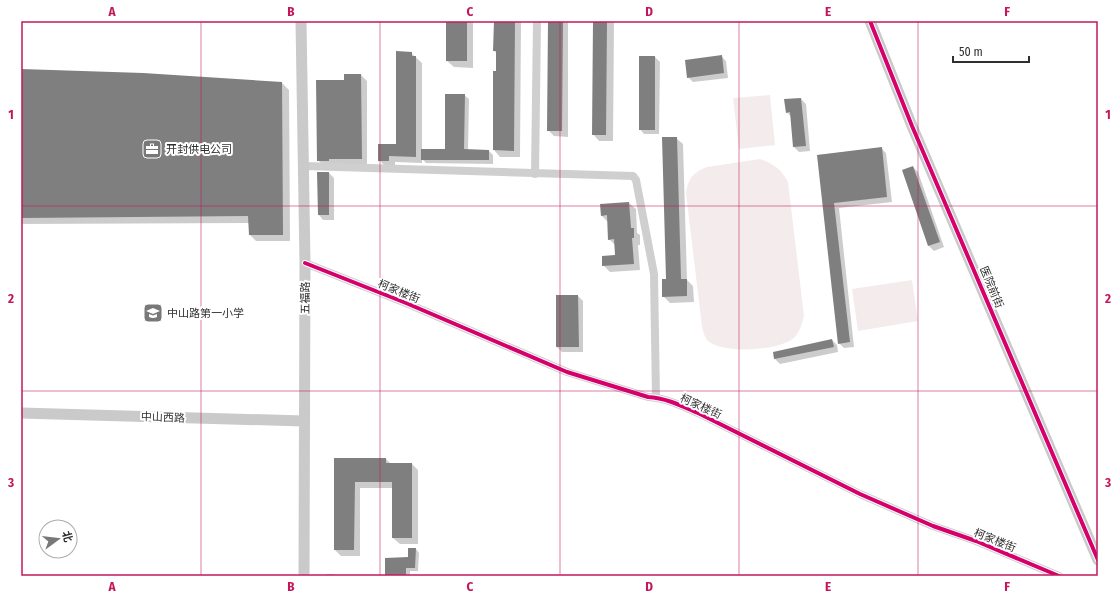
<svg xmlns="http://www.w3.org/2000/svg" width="1119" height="597" font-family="'Fira Sans Condensed','Noto Sans SC',sans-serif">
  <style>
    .green { fill: #f4ecec }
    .shadow { fill: #0003 }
    .building { fill: #7f7f7f }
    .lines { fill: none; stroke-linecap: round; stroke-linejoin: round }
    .street { stroke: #cfcfcf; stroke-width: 8 }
    .secondary { stroke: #cacaca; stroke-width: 11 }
    .cycleway-casing { stroke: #fff; stroke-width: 6 }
    .cycleway { stroke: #d6006c; stroke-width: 4 }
    .grid { fill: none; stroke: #c2185b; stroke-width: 1; stroke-opacity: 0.55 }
    .labels { text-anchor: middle; stroke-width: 4; stroke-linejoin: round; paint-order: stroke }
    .poi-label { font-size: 11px; fill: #2f2f2f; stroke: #fff; text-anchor: start }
    .street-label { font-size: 11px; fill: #2f2f2f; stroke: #fff }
    .neatline { fill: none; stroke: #c2185b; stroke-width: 1.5 }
    .grid-label { font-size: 13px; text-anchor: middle; font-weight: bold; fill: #c2185b }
  </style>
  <rect width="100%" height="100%" fill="#fff"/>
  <path class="green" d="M770,95L775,145L739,149L733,98Z
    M760,159C774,164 781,169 788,182L804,316C802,323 800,332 794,338C779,351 723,354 708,341C705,338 703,332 702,327L686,193C688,179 693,172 707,167Z
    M912,280L918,321L858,331L852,289Z"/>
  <path class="shadow" d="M447,21H473V68L454,67L447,61Z
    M495,21H521L520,157H500L494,150L497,53L494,51Z
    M548,21H568V137L554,136L548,130Z
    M594,21H614L613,141H599L593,134Z
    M411,53L422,63V150H446L464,95L469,99L468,150L489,151L493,155V164L426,163L422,159V163L395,162V167L385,166L379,160L397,145Z
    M721,56L726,61L728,78L693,82L688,77Z
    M655,57L660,62L659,134H644L640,129Z
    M21,70L282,83L289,90L290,241H256L250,235L249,223L21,224Z
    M361,75L367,81V164L324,166L318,160L345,81Z
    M801,99L806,104L810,151L799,152L794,147L791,117L787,112Z
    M676,138L683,144L687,280L693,286L694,302L670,303L663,296L667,280Z
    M881,148L886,153L892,202L839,208L854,347L844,348L839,343L818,155Z
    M913,167L918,172L944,247L934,251L929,246L903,170Z
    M329,173L334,178V220H323L319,215Z
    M629,203L636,209L637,233L640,235V245H638L640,270L610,272L603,265L616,256V246L609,239L608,222L601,215Z
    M578,296L583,301V352H562L557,347Z
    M832,340L837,345L838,352L780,364L775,359L774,353Z
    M335,459H386L391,464H412L418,470V544H400L393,538V488H360V556H341L335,550Z
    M416,549L419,553L418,571H410V576H386L409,558Z
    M326,574H334L335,576H326Z"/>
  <path class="building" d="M446,21H467V61H446Z
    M494,21H515L514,151L493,150V71H496V51H493Z
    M548,21H563L562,131H547Z
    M593,21H607L606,135H592Z
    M396,51L412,52V56H416V157L389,156V161H378V144H396Z
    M722,55L724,73L687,78L685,60Z
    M639,56H655V130H639Z
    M21,69L143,73L282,82L283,235H249L248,216L21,218Z
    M344,74H361L362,159H329V161H317L316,80H344Z
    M445,94H465L464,149L489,150V160H421V149H445Z
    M801,98L806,146L793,147L790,112L786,113L784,99Z
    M662,137H677L681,279H687V296L662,297V279H666Z
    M882,147L887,197L834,203L850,342L838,344L817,155Z
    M913,166L940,242L928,246L902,170Z
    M317,172H329V215H318Z
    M629,202L631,228H634V238H632L634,264L602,266V256L615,255L614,239L608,240L607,215L601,216L600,204Z
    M556,295H578L579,347H556Z
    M832,339L834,347L774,359L773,352Z
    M334,458H386V463H412V538H392V482H355L354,550H334Z
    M408,548H416L415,568H406V576H385V558L408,557Z"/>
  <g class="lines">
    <path class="street" d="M304,166L633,176L636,180L654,274L656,397
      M535,174L537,21
      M305,263L406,303L567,372L648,397C666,398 682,406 698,413L860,494L933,526L976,541L1059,576"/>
    <path class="secondary" d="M301,21L305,263L304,576
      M870,21L912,126L1098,560
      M21,413L304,421"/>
    <g class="cycleway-casing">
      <path id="cycleway" d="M870,21L912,126L1098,560
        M305,263L406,303L567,372L648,397C666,398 682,406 698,413L860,494L933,526L976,541L1059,576"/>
    </g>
    <use href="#cycleway" class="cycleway"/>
  </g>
  <path class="grid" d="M201,21V576M380,21V576M560,21V576M739,21V576M918,21V576M21,206H1098M21,391H1098"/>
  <defs>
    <g id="office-square" transform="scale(1)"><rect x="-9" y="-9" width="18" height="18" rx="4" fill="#787878" stroke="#fff"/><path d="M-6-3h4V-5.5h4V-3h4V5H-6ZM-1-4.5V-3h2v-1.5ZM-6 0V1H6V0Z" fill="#fff"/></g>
    <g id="school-square" transform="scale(1)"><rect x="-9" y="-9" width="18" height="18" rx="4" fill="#787878" stroke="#fff"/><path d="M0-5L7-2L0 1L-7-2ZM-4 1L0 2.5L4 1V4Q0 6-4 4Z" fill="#fff"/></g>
  </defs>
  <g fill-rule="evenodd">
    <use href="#office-square" x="152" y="149"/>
    <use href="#school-square" x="153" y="313"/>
  </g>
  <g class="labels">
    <g class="poi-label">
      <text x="166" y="153">开封供电公司</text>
      <text x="167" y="317">中山路第一小学</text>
    </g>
    <g class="street-label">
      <text transform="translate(992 287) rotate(67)" y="4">医院前街</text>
      <text transform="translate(399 291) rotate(22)" y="4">柯家楼街</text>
      <text transform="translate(305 298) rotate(-90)" y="4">五福路</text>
      <text transform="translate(701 406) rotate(24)" y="4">柯家楼街</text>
      <text transform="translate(163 417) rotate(2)" y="4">中山西路</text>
      <text transform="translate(995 540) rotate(22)" y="4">柯家楼街</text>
    </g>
  </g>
  <rect width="1119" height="597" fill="none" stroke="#ffffff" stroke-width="44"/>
  <g transform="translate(58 539) rotate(75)"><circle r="19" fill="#ffffff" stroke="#acacac"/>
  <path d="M0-3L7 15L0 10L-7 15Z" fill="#787878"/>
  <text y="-6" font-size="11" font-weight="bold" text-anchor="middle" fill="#2f2f2f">北</text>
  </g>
  <path d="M953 56v6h76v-6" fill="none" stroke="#2f2f2f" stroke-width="2"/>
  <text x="959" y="56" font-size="12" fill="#2f2f2f" stroke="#ffffff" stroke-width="3" paint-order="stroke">50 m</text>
  <rect x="22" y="22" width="1075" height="553" class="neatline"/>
  <g class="grid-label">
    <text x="112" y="16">A</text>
    <text x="291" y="16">B</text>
    <text x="470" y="16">C</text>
    <text x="649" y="16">D</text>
    <text x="828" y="16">E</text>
    <text x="1007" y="16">F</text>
    <text x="11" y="119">1</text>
    <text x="1108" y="119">1</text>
    <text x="11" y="303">2</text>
    <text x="1108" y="303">2</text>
    <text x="11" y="487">3</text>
    <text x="1108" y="487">3</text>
    <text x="112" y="591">A</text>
    <text x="291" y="591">B</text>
    <text x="470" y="591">C</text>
    <text x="649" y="591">D</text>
    <text x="828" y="591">E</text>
    <text x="1007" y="591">F</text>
  </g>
</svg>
